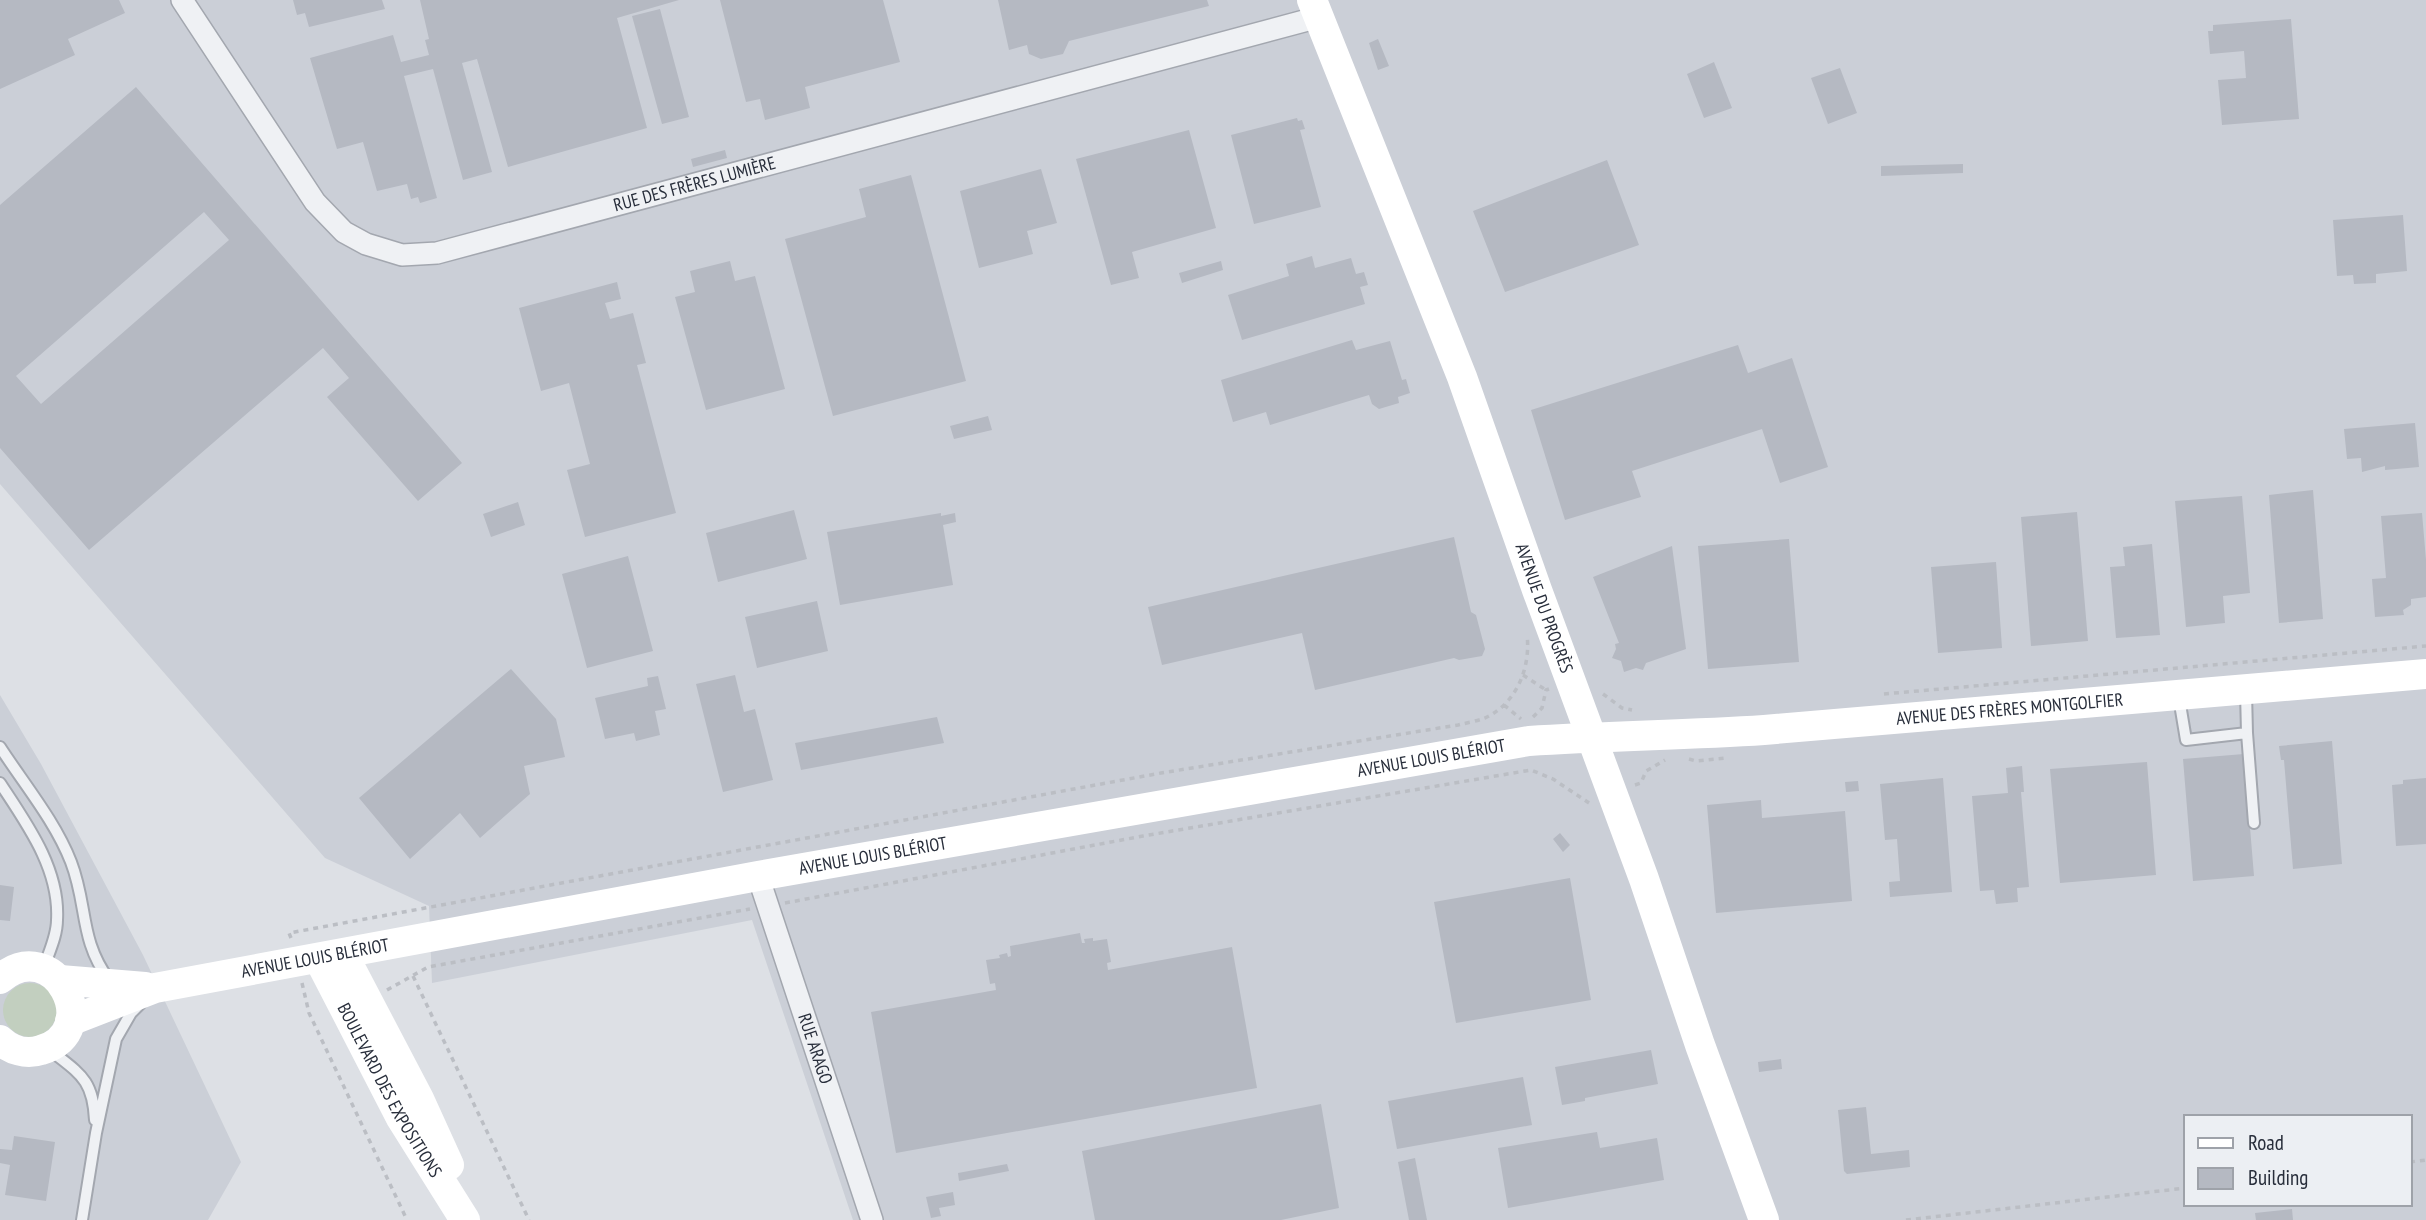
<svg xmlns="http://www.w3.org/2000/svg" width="2426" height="1220" font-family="'PT Sans Narrow',sans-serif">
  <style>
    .built { fill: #cbcfd7; fill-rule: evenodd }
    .green { fill: #c2cfbf }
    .building { fill: #b5b9c2; fill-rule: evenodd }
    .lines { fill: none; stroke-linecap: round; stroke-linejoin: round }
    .lane-casing { stroke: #a3a7af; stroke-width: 14 }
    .street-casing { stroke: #a3a7af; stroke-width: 24 }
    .path { stroke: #bbbec4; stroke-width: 3.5; stroke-dasharray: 5 5; stroke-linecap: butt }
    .lane { stroke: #eff1f4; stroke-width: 10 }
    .street { stroke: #eff1f4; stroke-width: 21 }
    .secondary { stroke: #fff; stroke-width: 30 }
    .labels { text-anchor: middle; stroke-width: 7; stroke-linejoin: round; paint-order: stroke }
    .street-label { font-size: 18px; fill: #282e3b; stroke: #eceff3 }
  </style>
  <rect width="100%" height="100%" fill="#dde0e5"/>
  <path class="built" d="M0,0H2426V1220H853L752,920L432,983L429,906L325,858L0,484ZM2186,1117H2410V1204H2186Z
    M0,695L41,764L143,955L241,1162L208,1220H0Z"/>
  <path class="green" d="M3 1010a27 27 0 1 1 54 0a27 27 0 1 1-54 0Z"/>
  <path class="building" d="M0,0H119L125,13L68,39L75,55L0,89Z
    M293,0H382L385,9L309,27L305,13L297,15Z
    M420,0H679L617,18L647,128L508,167L477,59L462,63L492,172L463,180L433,69L404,76L437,198L420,203L418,197L411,199L407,184L377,191L363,142L337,149L310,58L393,35L401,62L429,55L425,40L429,39Z
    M720,0H883L900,62L805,87L810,108L765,120L760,99L746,102Z
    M998,0H1207L1209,6L1069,41L1063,54L1041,59L1029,54L1027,45L1009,50Z
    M660,9L689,117L662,124L632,16Z
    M2291,19L2299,119L2222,125L2218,80L2246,78L2244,51L2210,54L2208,31H2213V25Z
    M1378,39L1389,66L1378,70L1369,43Z
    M1714,62L1732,108L1704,118L1687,74Z
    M1840,68L1857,113L1828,124L1811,78Z
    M136,87L462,463L418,501L327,397L349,378L323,348L89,550L0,448V205ZM204,212L229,240L41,404L16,376Z
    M1297,118L1298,121L1302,120L1305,129L1300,130L1321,207L1254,224L1231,135Z
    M1189,130L1216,228L1132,252L1139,278L1111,285L1076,159Z
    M725,150L727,158L693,167L691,159Z
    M1607,160L1639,245L1505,292L1473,211Z
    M1963,164V173L1881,176V166Z
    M1041,169L1057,223L1027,231L1033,254L979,268L960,191Z
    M911,175L966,381L833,416L785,239L866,217L859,189Z
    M2403,215L2407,271L2376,274V283L2354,284L2353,275L2337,276L2333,220Z
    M1312,256L1315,268L1351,258L1356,274L1364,272L1368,285L1360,287L1365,304L1242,340L1228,295L1289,276L1286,264Z
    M730,261L735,281L755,276L785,389L706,410L675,297L695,292L690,271Z
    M1221,261L1223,270L1182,283L1179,273Z
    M617,282L621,299L605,303L610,319L633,313L646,363L637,365L676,513L585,537L567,470L590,464L569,383L541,391L519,308Z
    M1352,340L1356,350L1390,341L1402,380L1406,379L1410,393L1398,397L1399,403L1379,409L1372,404L1369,395L1270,425L1266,412L1233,422L1221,380Z
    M1738,345L1748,373L1792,358L1828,467L1780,483L1762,429L1632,471L1641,497L1565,520L1531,410Z
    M988,416L992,430L954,439L950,426Z
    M2415,423L2419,467L2385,470V466L2362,472L2361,458L2347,459L2344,429Z
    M2313,490L2323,619L2279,623L2269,495Z
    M2242,496L2250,593L2223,596L2225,623L2186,627L2175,501Z
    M518,502L525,525L491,537L483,514Z
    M794,510L807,559L718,582L706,533Z
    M2077,512L2088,641L2031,646L2021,517Z
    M941,513V516L955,513L956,522L943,525L953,585L840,605L827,532Z
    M2422,513L2426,560V597L2411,599V605L2403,610L2404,615L2375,617L2372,579L2386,578L2381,516Z
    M1454,537L1471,612L1476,615L1485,649L1482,656L1459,660L1454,658L1315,690L1302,633L1162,665L1148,607Z
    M1789,539L1799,662L1708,669L1698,546Z
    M2152,544L2160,635L2116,638L2110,567L2125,566L2123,547Z
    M1672,546L1686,649L1646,663L1643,670L1636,668L1624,672L1621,661L1612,658L1616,649L1615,644L1619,643L1593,577Z
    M628,556L653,651L587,668L562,574Z
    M1996,562L2002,648L1938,653L1931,567Z
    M817,601L828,651L757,668L745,617Z
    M511,669L556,719L565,757L524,766L530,794L480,838L460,813L410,859L359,798Z
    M735,675L744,712L755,709L773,780L723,792L696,684Z
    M658,676L666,709L655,711L660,735L636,741L634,733L605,739L595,698L648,686L647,678Z
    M937,717L944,743L801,770L795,743Z
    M2332,741L2342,864L2293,869L2284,760H2281L2279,746Z
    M2244,754L2254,876L2193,881L2183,759Z
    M2147,762L2156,875L2060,883L2050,769Z
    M2022,766L2024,792H2021L2029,887L2017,888L2018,902L1996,904L1994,890L1980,891L1972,796L2008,793L2006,768Z
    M1943,778L1952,892L1890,897L1889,882L1900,881L1897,839L1885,840L1880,784Z
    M2426,778V844L2396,846L2392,785L2403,784V780Z
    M1858,781L1859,791L1846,792L1845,782Z
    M1761,800L1762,818L1845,811L1852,901L1716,913L1707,805Z
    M1560,833L1570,845L1563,852L1553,839Z
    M1570,878L1591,1000L1456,1023L1434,902Z
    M0,885L14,887L10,921L0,920Z
    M1080,933L1082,943H1085L1084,939L1093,938V941L1107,939L1111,962L1107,963L1108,970L1232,947L1257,1088L896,1153L871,1012L996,990L995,983L990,984L986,960L1000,958L999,955L1007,953L1008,957L1011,956L1010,946Z
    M1651,1050L1658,1084L1585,1098V1101L1562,1105L1555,1067Z
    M1781,1059L1782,1069L1759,1072L1758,1062Z
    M1523,1077L1532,1125L1397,1149L1388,1101Z
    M1321,1104L1339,1208L1281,1220H1095L1082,1151Z
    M1866,1107L1871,1154L1909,1150L1910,1167L1847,1174L1844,1171L1838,1110Z
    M1597,1132L1600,1148L1657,1138L1664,1180L1508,1208L1498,1148Z
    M14,1136L55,1142L46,1201L5,1195L10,1165L0,1163V1149L12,1150Z
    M1415,1158L1427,1220H1409L1398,1162Z
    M1007,1164L1009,1171L959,1181L958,1173Z
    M953,1192L955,1205L939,1208L941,1216L931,1218L926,1197Z
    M2292,1209L2293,1220H2256L2255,1213Z"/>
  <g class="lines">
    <g class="lane-casing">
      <path id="lane" d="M2179,698L2186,740L2247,733L2246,692
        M2247,733L2254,823
        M0,747C24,784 55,821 71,862C88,906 79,939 109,980
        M0,783C27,824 60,869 57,920C57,936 49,952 44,967
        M50,1050C80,1074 93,1079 95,1120
        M82,1220L96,1133L116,1039L131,1013L141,1003"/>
    </g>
    <g class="street-casing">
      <g id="street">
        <path id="s1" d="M182,0L315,202L344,232L366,244L402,255L437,253L1319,17"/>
        <path id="s2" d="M758,876L872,1220"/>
      </g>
    </g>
    <path class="path" d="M1523,675L1546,690
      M1603,694L1622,708L1632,710
      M1884,694L2426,646
      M1504,705L1521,719
      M1533,717L1542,708L1546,690L1549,689
      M1689,759L1696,761L1726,758
      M1635,785L1641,783L1646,771L1665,760
      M785,903L1143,836L1531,770L1553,779L1589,803
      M291,938L289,933L1161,773L1458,725C1466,723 1477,721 1485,718C1516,704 1531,668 1527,635
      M413,976L529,1220
      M302,983L309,1013L407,1220
      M387,990L428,967L750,909
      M2410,1162L2426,1160
      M1906,1220L2186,1188"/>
    <use href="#lane" class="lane"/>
    <use href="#street" class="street"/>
    <g class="secondary">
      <path id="s3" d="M1312,0L1462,377L1537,590L1644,879L1700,1045L1764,1220"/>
      <path d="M343,954L419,1099L449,1165"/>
      <path id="s4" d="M319,959L401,1118L465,1220"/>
      <path d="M0,979C54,932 106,1031 41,1050C26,1055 11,1050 0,1040"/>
      <path d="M60,980L145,987"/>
      <path id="s5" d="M70,1021L155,988L758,876L1529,741C1608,736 1686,735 1764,730L2426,674"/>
    </g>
  </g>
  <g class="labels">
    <g class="street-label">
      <text dy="6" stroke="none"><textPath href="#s1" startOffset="648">RUE DES FRÈRES LUMIÈRE</textPath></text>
      <text dy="6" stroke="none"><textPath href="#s3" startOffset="651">AVENUE DU PROGRÈS</textPath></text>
      <text dy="6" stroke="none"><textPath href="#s5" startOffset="1969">AVENUE DES FRÈRES MONTGOLFIER</textPath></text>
      <text dy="6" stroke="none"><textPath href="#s5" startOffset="1388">AVENUE LOUIS BLÉRIOT</textPath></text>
      <text dy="6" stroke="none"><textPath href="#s5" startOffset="821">AVENUE LOUIS BLÉRIOT</textPath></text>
      <text dy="6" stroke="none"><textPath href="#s5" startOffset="254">AVENUE LOUIS BLÉRIOT</textPath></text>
      <text dy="6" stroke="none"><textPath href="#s2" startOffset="182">RUE ARAGO</textPath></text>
      <text dy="6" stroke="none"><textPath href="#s4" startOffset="149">BOULEVARD DES EXPOSITIONS</textPath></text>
    </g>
  </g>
  <rect x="2184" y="1115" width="228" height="91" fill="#eceff3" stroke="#9ea2a9" stroke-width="2"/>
  <rect x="2198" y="1138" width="35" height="10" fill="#ffffff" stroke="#9ea2a9" stroke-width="2"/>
  <text x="2248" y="1150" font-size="21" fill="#282e3b">Road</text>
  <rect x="2198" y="1168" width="35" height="21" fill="#b5b9c2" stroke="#9ea2a9" stroke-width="2"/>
  <text x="2248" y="1185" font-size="21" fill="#282e3b">Building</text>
</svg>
